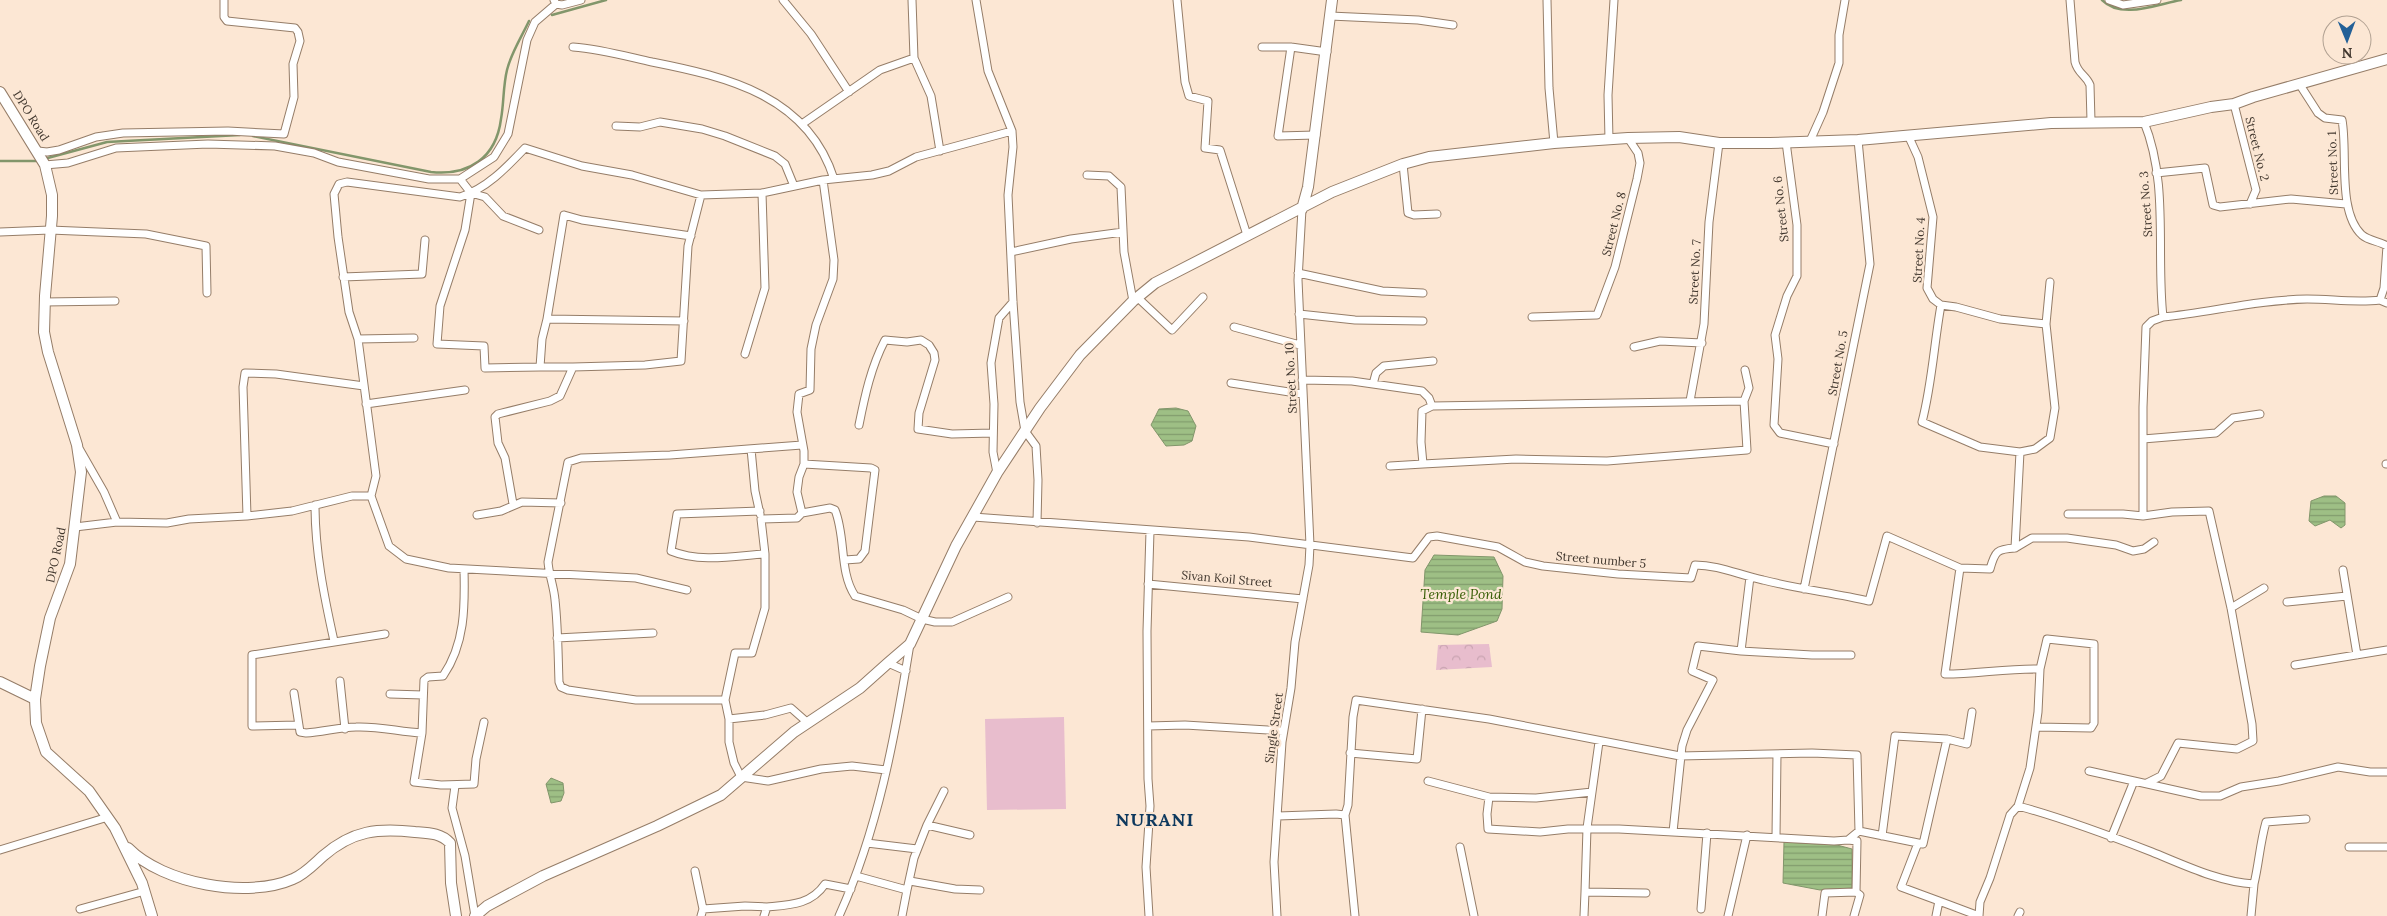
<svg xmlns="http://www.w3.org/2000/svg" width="2387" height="916" font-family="Lora,serif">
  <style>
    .park { fill: url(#park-crowns) }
    .garden { fill: #e8bdcd }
    .water { fill: url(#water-rules); stroke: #82966b }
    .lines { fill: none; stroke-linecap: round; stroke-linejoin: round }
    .stream { stroke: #82966b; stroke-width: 2.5 }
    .street-casing { stroke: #957d68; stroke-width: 9 }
    .secondary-casing { stroke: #957d68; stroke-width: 12 }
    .street { stroke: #fff; stroke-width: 7 }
    .secondary { stroke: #fff; stroke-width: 10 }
    .labels { text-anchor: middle; stroke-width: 4.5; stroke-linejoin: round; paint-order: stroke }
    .street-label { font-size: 12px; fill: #41372e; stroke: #fce7d4 }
    .water-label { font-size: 14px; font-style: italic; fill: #365d04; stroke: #fce7d4 }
    .district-label { font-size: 18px; font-weight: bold; letter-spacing: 1px; fill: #0e395e; stroke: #fce7d4 }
  </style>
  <defs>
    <pattern id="park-crowns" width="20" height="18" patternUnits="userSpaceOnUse" patternTransform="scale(1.25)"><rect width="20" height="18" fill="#e8bdcd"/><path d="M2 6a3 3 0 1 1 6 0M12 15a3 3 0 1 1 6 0" fill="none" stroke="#c8a3b0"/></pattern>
    <pattern id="water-rules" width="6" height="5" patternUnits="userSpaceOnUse" patternTransform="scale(1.25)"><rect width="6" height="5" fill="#9ebf85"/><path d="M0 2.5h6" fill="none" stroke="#829c6d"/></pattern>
  </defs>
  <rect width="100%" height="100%" fill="#fce7d4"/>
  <path class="park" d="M1489,644L1492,667L1436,670L1438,645Z"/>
  <path class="garden" d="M1064,717L1066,809L987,810L985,719Z"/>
  <path class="water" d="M1176,408L1188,411L1196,426L1192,441L1184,445L1166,446L1151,425L1159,409Z
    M2324,496H2336L2345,503V525L2341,528L2330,520L2315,526L2309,521L2311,501Z
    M1434,555L1494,557L1503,576L1502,609L1497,621L1458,635L1421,632L1425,570Z
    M551,778L563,783L564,793L561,801L551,803L546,784Z
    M1784,842L1837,845L1852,849V888L1820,890L1783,883Z"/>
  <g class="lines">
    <path class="stream" d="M2102,0C2122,20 2157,4 2181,0
      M552,15L606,0
      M253,136L431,172C469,176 496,158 501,119C504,103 503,86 507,70C511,53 522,36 529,21
      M44,159L107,142L240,135
      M0,161H38"/>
    <g class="street-casing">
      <path id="street" d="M554,0L556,4L562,5L581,0
        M783,0L811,34L849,92
        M912,0L914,58L931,96L940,151
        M976,0L988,71L1012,131
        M1177,0L1185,82L1189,96L1208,101L1205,148L1220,150L1247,235
        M1547,0L1549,88L1554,143
        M2070,0L2075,62C2078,74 2086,75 2090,85L2091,121
        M2109,0L2123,5L2157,0
        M1330,16L1418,20L1453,25
        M573,47C600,49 625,56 652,62C728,77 808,96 834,179
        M1262,47H1291L1327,52
        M1291,47L1278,136L1316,135
        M2300,85L2318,113L2325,118L2342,120C2348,152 2337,212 2362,235C2369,241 2379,241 2387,246
        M2234,104L2256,190L2250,204
        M2144,122C2169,183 2156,253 2163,317
        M802,124L880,70L914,58
        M616,126L640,127L660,122L702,129L725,136L775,156L785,164L794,186
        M1908,135L1918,157L1933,217L1927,288L1933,299L1941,305
        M1609,140L1608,95L1614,0
        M1810,141L1823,112L1839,63V35L1845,0
        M1786,142L1797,225V276L1787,296L1775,335L1778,359L1774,425L1780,433L1834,444
        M38,151L47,152L59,150L96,137L123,133L228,131L284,134L294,97L293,64L300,41L298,32L295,28L227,21L224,17V0
        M1403,164L1408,213L1414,215L1437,214
        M45,165L68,163L116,148L208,144L275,146L314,153L338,162L429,179H460L494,157L508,134L527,40L535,22L556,4
        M2156,173L2205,168L2213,205L2220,207L2291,199L2346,204
        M1087,175L1109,176L1121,187L1124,252L1133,301
        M460,179L471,193L485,197L503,216L539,230
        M471,193L465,230L440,306L437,344L484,346L485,368L540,367
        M0,232L50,230L146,234L206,246L207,293
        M1011,252L1071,239L1123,232
        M1298,273L1382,291L1423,293
        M343,277L422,274L425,240
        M1138,298L1172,330L1203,297
        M2380,300L2387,303
        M44,302L115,301
        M1941,305L1956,307L2000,319L2046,324L2055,408L2050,438L2035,449L2020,452L1980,447L1922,422C1932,384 1934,344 1941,305Z
        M1299,314L1355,320L1423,321
        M1532,317L1597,315L1615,267L1637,179L1640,163L1638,153L1628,138
        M684,321L547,319L564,215L582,220L691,236
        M2046,324L2050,282
        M1234,327L1300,345
        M358,339L414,338
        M1634,347L1660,341L1702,343
        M745,354L765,288L762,193L823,180
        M573,367L645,365L681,361L688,246L701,195L762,193
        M1302,380L1352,381L1422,391L1429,398L1432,406L1744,401L1749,388L1745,370
        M1231,383L1302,394
        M1373,384L1376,373L1384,366L1433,361
        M1690,401L1704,324L1709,222L1719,143
        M366,404L465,390
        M1432,406L1422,411L1421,442L1423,464L1516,459L1607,461L1747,450L1744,401
        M859,425C865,395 871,367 885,340L907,342L921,340L929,345L934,353L935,360L919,413L918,429L952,434L993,433
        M2143,439L2216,433L2233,418L2260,414
        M751,449L755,491L760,514
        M80,450L104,492L117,522L167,523L189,519L247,516L292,511L352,496H371L389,546L406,559L449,568L636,578L687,590
        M804,464L871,468L875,470L865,551L859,559L845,560
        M2386,464H2387
        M1390,466L1423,464
        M997,473L993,452L994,404L991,363L999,318L1013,302
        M371,496L376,476L358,339L349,312L338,237L334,194L339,184L347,182L460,197C486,189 506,168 525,148L582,166L632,175L701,195
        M513,504L505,458L498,443L495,417L498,414L550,401L560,396L573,367H540L542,339L547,319
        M315,505C315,551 324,596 334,641
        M760,511L677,514L671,551C700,563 735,556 765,554
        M802,513L797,518L761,519L765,554V608L752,653H735L725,700L729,719V742L734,763L741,777L768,781L821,769L852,766L886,770
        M2068,514H2123L2143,516L2172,512L2209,511L2231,608L2252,724L2253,741L2237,749L2178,743L2161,776L2147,783
        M477,515L501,511L522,502L561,503
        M247,516L243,387L245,373L276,374L364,386
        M2143,516V407L2146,327L2152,321L2163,317C2211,312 2258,300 2307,299C2332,299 2355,303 2380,300L2384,288L2387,246
        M973,517L1249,537L1413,558L1429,537L1437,536L1498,547L1525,562L1543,566L1618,574L1691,578L1695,565C1719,565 1739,575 1763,580C1798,589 1834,593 1869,601L1887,536L1960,568L1945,674C1977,674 2008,668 2040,669
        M75,527L117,522
        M2015,548L2032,538H2067L2116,545L2133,551L2144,549L2154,542
        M1960,568L1990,569C1995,551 1997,549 2015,548L2020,452
        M464,569C465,607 465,644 443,676L428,677L424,680L422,733L414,782L441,785L474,784L476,759L484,722
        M2343,570L2357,655
        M1148,584L1303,599
        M1804,589L1870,264L1858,140
        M1008,597L952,622H935L922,619L903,610L855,596C839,572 846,537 835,510L830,508L802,513L797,492L799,477L804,464V451L797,412L799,394L810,390L811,349L816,325L833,279L834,260L823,180L872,175L889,171L916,157L1012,131L1013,147L1008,195L1013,302L1020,402L1025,431L1036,446L1038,480L1037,523
        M2287,602L2347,596
        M2231,608L2264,588
        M557,638L653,633
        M1741,651L1812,655H1851
        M888,663L906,671
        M2295,665L2387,650
        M340,681L345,729
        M294,693L300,732L306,733C323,732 340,727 356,727C379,726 400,732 422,733
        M390,694L423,695
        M725,700H636L568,690L561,687L559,682C558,654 558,627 555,600C554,587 549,575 548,562L568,462L581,458L670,455L802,445
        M729,719L765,715L791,708L808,723
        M298,725L252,726V655L385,634
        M1148,726L1185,725L1283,731
        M1350,753L1417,759L1422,709
        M2089,771L2134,781L2111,838
        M1428,781L1489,797
        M2134,781L2201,796H2220L2241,787L2279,781L2338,767L2370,772H2387
        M455,786L452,808L465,856L475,916
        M2018,806C2063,818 2108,835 2152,852C2184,865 2219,882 2254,884C2259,863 2260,843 2266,822L2306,819
        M1345,815L1348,805L1353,717L1356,700L1489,719L1680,756L1812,753L1857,755L1859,831L1848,840L1834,841L1619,829H1568L1540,832L1488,829L1487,814L1489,797L1536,798L1592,792
        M1278,816L1336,814L1345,815L1355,916
        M927,825L970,835
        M1859,831L1923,844L1947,739L1967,744L1972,712
        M1673,832L1682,746L1687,730L1713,680L1692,671L1698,646L1741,651L1750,577
        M1882,836L1895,736L1947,739
        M1776,837L1777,754
        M1848,840L1857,841L1856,892L1860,895L1854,916
        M867,843L917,849
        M1918,843L1901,887L1939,901
        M1460,847L1474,916
        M2349,847H2387
        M0,850L108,817
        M695,871L703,909
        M856,876L907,890L914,858L927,825L944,791
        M910,881L955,889L980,890
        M1585,892L1587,828L1599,742
        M767,907C789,905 811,905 825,884L851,889
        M80,909L145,891
        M1701,909L1707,833
        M701,916L703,909L745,906L767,907L764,916
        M839,916C878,830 895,737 910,644
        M902,916L907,890
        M1149,916L1146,867L1150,806L1148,779L1147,631L1150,531
        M1277,916L1274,862L1282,742L1291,688L1295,642L1309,565L1310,545L1298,280L1302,209
        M1584,916L1585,892L1646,893
        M1728,916L1747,835
        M1822,916L1825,893L1856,892
        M1936,916L1939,901L1979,916L1980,902L1990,878L2010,815L2018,806L2030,768L2038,712L2040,669L2047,639L2094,644V723L2091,728L2037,727
        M2018,916L2020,912
        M2251,916L2254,884"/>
    </g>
    <g class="secondary-casing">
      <path id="secondary" d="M0,92L45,165L52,195V216L45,296L44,332L48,352L77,445L81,472L70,564L50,618L40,666L35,699L36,723L46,752L89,791L115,828L142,883L152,916
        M1302,209L1308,187L1332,0
        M0,682L35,699
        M128,848C163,884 248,899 293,879C305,874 314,864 323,856C353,830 378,828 415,832C429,833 441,833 450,843L451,883L456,916
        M475,916L487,906L543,876L657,826L721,795L794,732L860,688L888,663L910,644L956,546L997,473L1040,408L1080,355L1133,301L1155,283L1332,192L1403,164L1429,157L1554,143L1628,138L1679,137L1719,143H1770L1858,140L2051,123L2144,122L2211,107L2234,104L2253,97L2387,59"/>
    </g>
    <use href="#street" class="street"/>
    <use href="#secondary" class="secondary"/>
  </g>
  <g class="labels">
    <g class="street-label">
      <text transform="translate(31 116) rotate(58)" y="4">DPO Road</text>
      <text transform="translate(2257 149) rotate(76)" y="4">Street No. 2</text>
      <text transform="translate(2333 163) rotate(-92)" y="4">Street No. 1</text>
      <text transform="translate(2146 204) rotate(-94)" y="4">Street No. 3</text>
      <text transform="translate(1781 209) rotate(-96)" y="4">Street No. 6</text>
      <text transform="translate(1614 224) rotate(-76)" y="4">Street No. 8</text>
      <text transform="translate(1919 250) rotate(-87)" y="4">Street No. 4</text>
      <text transform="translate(1695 272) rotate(-87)" y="4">Street No. 7</text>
      <text transform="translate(1838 363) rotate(-80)" y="4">Street No. 5</text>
      <text transform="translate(1291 378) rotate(-93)" y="4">Street No. 10</text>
      <text transform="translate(56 555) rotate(-78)" y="4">DPO Road</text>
      <text transform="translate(1601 560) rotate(5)" y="4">Street number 5</text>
      <text transform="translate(1227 579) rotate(5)" y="4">Sivan Koil Street</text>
      <text transform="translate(1274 728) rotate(-82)" y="4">Single Street</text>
    </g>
    <g class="water-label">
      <text x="1461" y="599">Temple Pond</text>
    </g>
    <g class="district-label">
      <text x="1155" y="826">NURANI</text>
    </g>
  </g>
  <g transform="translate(2347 40) rotate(179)"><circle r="24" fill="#fce7d4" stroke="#b1a192"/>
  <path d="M0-4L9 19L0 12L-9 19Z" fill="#236097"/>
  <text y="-8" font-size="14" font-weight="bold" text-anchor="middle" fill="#41372e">N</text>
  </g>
</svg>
